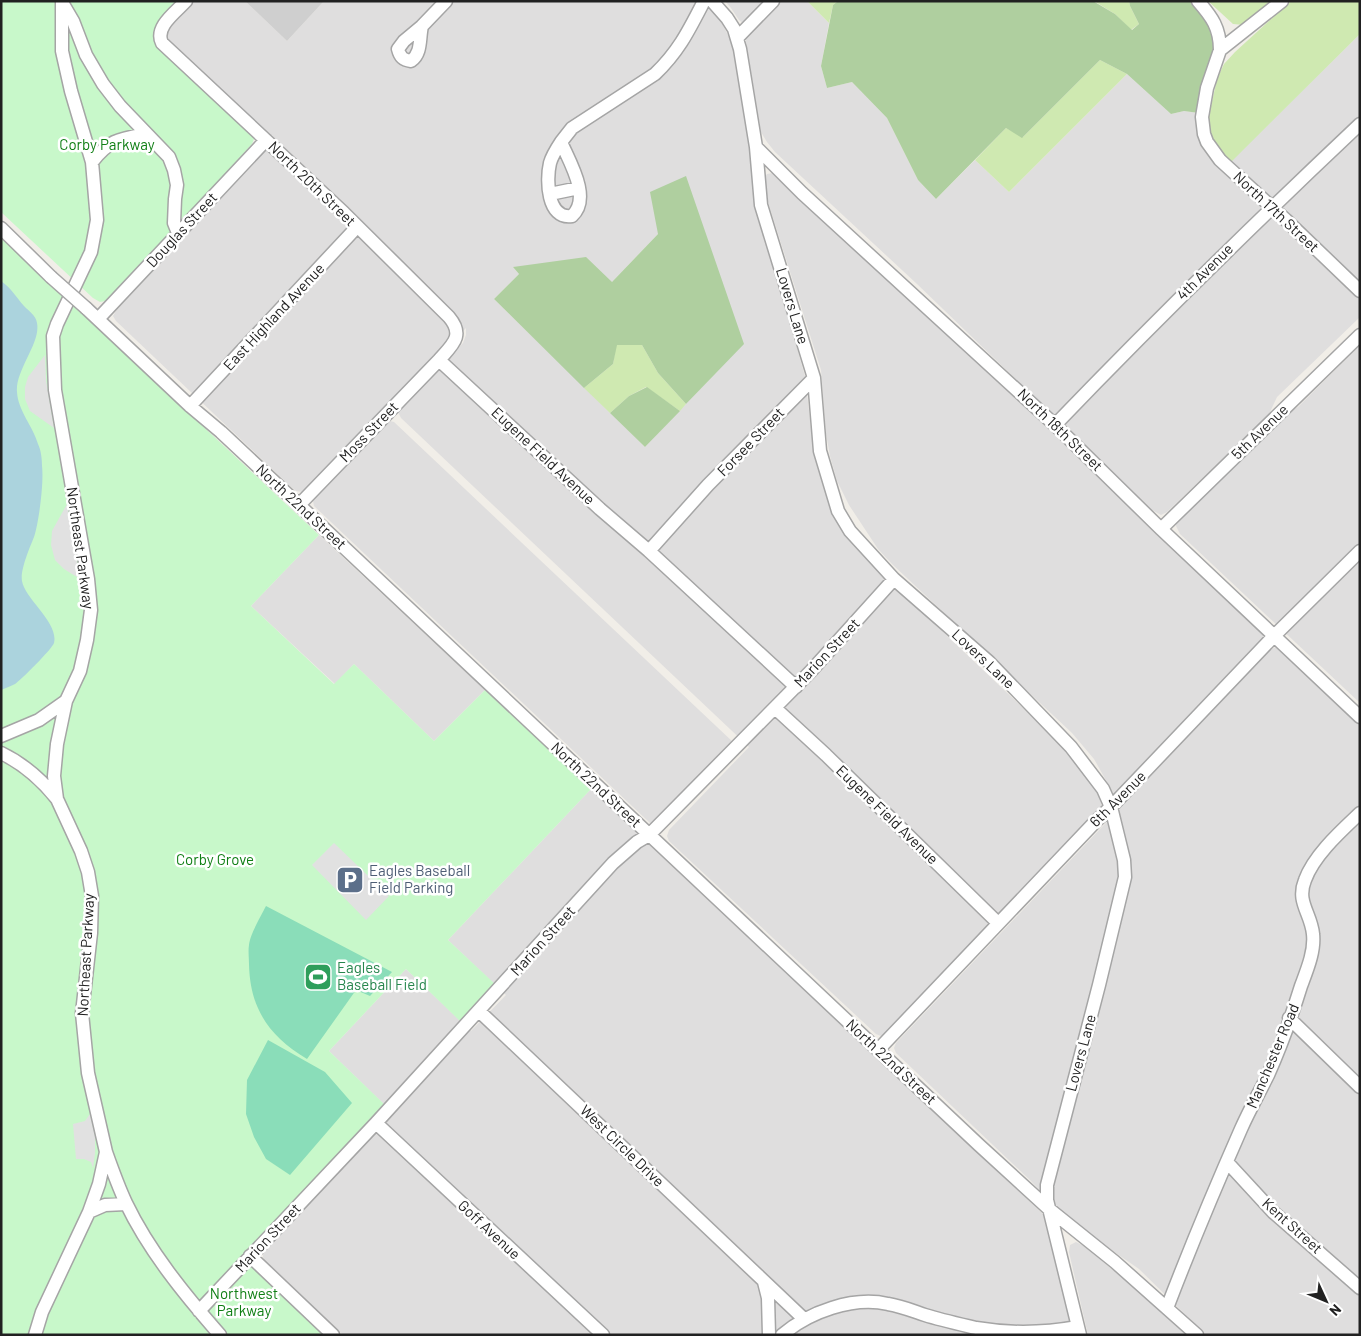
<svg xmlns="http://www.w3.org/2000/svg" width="1361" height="1336" font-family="Barlow,sans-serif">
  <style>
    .residential { fill: #dfdede; fill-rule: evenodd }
    .religious { fill: #cfcfcf }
    .grass { fill: #cfe9b1 }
    .forest { fill: #afcf9f }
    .park { fill: #c8f8ca }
    .pitch { fill: #8addb9 }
    .parking { fill: #e1e1e1 }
    .water { fill: #abd3dd }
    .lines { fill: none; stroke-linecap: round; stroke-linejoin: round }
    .minor-casing { stroke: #a5a5a5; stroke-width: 15 }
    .minor { stroke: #fff; stroke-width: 12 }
    .minor-bridge-casing { stroke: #a5a5a5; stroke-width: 15; stroke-linecap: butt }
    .minor-bridge { stroke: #fff; stroke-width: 12 }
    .labels { text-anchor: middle; stroke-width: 5; stroke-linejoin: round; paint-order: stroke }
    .park-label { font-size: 15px; fill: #107f15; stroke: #fff }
    .street-label { font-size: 15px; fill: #212121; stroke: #fff }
    .service-label { font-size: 15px; fill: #4e5e75; stroke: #fff; text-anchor: start }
    .leisure-label { font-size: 15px; fill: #27864d; stroke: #fff; text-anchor: start }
  </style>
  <rect width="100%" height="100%" fill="#f1eee8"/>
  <path class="residential" d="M194,1H245L287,41L324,1H706L719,17L734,47L750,149L758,212L805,376L813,445L818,467L877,569L1066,749L1096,791L1101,801L1102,808L887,1033L881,1036L876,1034L669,841L667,836L669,830L749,747L401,418L398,412L400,407L463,343L466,335V328L309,489L303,492L296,491L289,485L116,321L113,316L116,311L273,140L168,40L165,35L170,26ZM658,234L743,344L645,447L494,299L519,274L513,267L612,282Z
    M725,1H766L744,24L739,20L731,8Z
    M778,1H807L829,23L821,66L827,88L852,82L887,118L918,180L936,199L975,160L1009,192L1127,74L1171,114L1184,111L1199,113L1223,169L1360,34V317L1277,397L1269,414L1263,420L1167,512L1161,515L1152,510L917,284L775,152L767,142L761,132L745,36Z
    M773,173L1047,426L1263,633L1264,637L1261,642L1152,757L1160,765L1268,651L1276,647L1283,651L1360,723V1335H1206L1139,1269L1068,1220L1030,1180L896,1053L894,1048L896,1043L1121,807L1094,759L1072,733L892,564L878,549L849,505L837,481L830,456L826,434L821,370L768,202L764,178L767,174Z
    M1360,345V703L1180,534L1176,526L1178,516L1287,413L1298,407Z
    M390,421L394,422L734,743L655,825L650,823L314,506L313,501L318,494L385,423Z
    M319,535L485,690L434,741L354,664L335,684L251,606Z
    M591,789L1045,1216L1074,1335H343L266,1264L263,1257V1252L393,1113L329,1051L406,969L471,1031L506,995L448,940Z
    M1076,1242L1084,1246L1143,1295L1186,1335H1088L1069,1252L1070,1245Z"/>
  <path class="religious" d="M245,1H324L287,41Z"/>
  <path class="grass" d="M807,1H838L833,5L829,23Z
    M1094,1H1129L1130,6L1139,24L1131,30L1115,14Z
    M1208,1H1274L1244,25L1233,24Z
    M1291,1H1360V34L1230,163L1209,134L1208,120L1217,79L1224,64L1235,52Z
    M1100,60L1127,74L1009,192L975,160L1006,128L1023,137Z
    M616,345H642L658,373L686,404L680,411L646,387L629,396L610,413L584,388L613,364Z"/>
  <path class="forest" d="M838,1H1093L1115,14L1132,30L1139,24L1130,6L1129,1H1191C1203,14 1212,26 1215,43L1199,113L1184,111L1171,114L1127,74L1100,60L1022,138L1006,128L936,199L918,180L887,118L852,82L827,88L821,66L833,5Z
    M686,176L744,344L686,404L658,373L642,345H617L613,364L584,388L494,299L519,274L513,267L586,257L612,282L658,234L650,192Z
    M647,387L680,411L645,447L610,413L629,396Z"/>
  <path class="park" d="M1,1H179C166,13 148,26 156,45L253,135L254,139L252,144L201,200L105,301L100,302L93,298L1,212Z
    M1,237L319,535L251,606L334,684L354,664L434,741L485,690L591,789L448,940L496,985L461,1022L406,969L329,1051L384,1104L243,1257L323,1335H1Z"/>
  <path class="pitch" d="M266,906L392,972L370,996L356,990L307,1059C269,1036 250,1009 249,964C249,958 248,951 249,945C250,934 261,916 266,906Z
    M268,1040L325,1072L352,1103L290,1175L266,1159L254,1137L246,1114L247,1080Z"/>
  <path class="parking" d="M45,355L46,380L54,428L30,411L25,399V387L28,377Z
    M67,504L80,579L64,569L55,560L51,545L52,531Z
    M334,843L389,896L366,920L312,865Z
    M90,1114L95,1136V1153L93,1168L91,1162L84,1159H76L73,1124L85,1121Z"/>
  <path class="water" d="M1,281C11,288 16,297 24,306C29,311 36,316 37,323C41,343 15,370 17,392C18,411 33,426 38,444C41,450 42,459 42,466C44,482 39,522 34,537C30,547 20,570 22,581C25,599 59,623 54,643C52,649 21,680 15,684C11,686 6,688 1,690Z"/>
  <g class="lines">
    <g class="minor-casing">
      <path id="minor" d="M186,1C176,12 154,27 162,43L344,213L449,317C465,336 452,345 439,360L299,505
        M712,1L727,18L734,29L740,49L756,147L761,205L814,378L820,451L838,511L850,531L894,579L989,662L1071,747L1103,789L1111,807L1124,860L1125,877L1099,985L1047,1185V1200L1080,1335
        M1198,1C1212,17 1220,28 1220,50
        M1282,1L1220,50L1207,88L1202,117L1204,134L1207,142L1220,160L1286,220L1360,291
        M63,4L73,21L86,55L103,84L120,106L169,157L174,170L177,185L175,199L174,223L178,233
        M422,26C419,39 422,53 411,61C403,60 400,57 398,49L404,41Z
        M422,26L446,1
        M737,38L773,1
        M561,142L572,128L655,74C679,51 689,30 704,1
        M561,142C569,161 592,198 572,216C547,220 546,180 550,163C552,156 557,148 561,142Z
        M756,147L802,193L1055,425L1161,529L1360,717
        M92,162C109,140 119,139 146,134
        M550,194L579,188
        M1,228L51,277
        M86,308L190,406L221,432L299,505L979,1145L1049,1209L1115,1262L1197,1335
        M98,319L266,140
        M439,360L600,509L649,551L708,485L814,378
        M190,406L357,227
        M1055,425C1154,322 1256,222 1360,124
        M1161,529L1360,335
        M649,551L796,687
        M775,708L826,755L998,923
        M1,736L39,720L66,701
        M1,753C24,764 41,779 57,799
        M479,1011L804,1319
        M1289,1018L1360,1087
        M878,1050L1096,821L1111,807L1274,636L1360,551
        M376,1123L603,1335
        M106,1152C112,1169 118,1186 126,1203C149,1251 185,1295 220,1335
        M1227,1162L1273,1212L1360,1288
        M89,1212L105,1205L126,1204
        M250,1256L333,1335
        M764,1282L768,1298L769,1335
        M1167,1308C1190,1248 1215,1188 1241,1129C1249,1111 1259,1093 1268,1075C1281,1046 1292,1015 1301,986C1307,970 1315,951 1313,934C1311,913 1296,902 1305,880C1314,855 1341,831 1360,813
        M199,1311L376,1123L613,863L637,842L649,835L811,671L894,579
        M35,1335L42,1312L89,1212L99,1184L106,1152L88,1073L82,1013L91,933L92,896L88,872L81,851L57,799L54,776L57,744L66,701L80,671L87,640L91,610L88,579L55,390L53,336L57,324L91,252L97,220L92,162L71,91L62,51V1
        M782,1335C809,1312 853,1296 888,1304C901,1306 913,1311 925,1315C941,1320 959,1324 976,1328C1011,1334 1044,1333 1078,1327"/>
    </g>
    <use href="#minor" class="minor"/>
    <g class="minor-bridge-casing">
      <path id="minor-bridge" d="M51,277L86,308"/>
    </g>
    <use href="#minor-bridge" class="minor-bridge"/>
  </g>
  <defs>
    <g id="parking-square" transform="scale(1.4375)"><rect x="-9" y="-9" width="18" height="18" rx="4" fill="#5c6f8a" stroke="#fff"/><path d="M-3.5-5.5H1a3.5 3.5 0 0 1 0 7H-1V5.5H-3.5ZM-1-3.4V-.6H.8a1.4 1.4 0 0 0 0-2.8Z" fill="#fff"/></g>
    <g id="stadium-square" transform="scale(1.4375)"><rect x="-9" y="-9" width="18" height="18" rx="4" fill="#2e9e5b" stroke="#fff"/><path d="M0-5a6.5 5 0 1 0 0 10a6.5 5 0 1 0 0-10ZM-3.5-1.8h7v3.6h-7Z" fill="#fff"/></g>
  </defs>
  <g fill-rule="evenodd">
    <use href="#parking-square" x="350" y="880"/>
    <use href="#stadium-square" x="318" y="977"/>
  </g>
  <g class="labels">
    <g class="park-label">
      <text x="107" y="150">Corby Parkway</text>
      <text x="215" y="865">Corby Grove</text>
      <text x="244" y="1299">Northwest<tspan x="244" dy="17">Parkway</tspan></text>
    </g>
    <g class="street-label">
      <text transform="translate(312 184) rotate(44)" y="5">North 20th Street</text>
      <text transform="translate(1276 212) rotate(43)" y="5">North 17th Street</text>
      <text transform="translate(182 230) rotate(-47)" y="5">Douglas Street</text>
      <text transform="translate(1205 272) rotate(-45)" y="5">4th Avenue</text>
      <text transform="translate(792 306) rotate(73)" y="5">Lovers Lane</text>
      <text transform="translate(274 317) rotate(-47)" y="5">East Highland Avenue</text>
      <text transform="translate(1060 430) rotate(44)" y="5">North 18th Street</text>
      <text transform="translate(369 432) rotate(-46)" y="5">Moss Street</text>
      <text transform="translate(1260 432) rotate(-44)" y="5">5th Avenue</text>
      <text transform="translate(751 442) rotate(-46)" y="5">Forsee Street</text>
      <text transform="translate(543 456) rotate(43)" y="5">Eugene Field Avenue</text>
      <text transform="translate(301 507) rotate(43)" y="5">North 22nd Street</text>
      <text transform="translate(80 548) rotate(82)" y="5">Northeast Parkway</text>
      <text transform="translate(827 653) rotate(-47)" y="5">Marion Street</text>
      <text transform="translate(983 659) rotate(43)" y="5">Lovers Lane</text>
      <text transform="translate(596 785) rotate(43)" y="5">North 22nd Street</text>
      <text transform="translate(1118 799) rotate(-45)" y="5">6th Avenue</text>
      <text transform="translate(887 815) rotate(44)" y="5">Eugene Field Avenue</text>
      <text transform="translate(543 941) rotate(-48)" y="5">Marion Street</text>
      <text transform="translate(86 955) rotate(-87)" y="5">Northeast Parkway</text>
      <text transform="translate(1081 1053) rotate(-75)" y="5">Lovers Lane</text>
      <text transform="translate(1273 1056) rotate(-67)" y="5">Manchester Road</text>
      <text transform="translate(891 1062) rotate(43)" y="5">North 22nd Street</text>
      <text transform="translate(622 1146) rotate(44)" y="5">West Circle Drive</text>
      <text transform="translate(1292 1226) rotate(42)" y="5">Kent Street</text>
      <text transform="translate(489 1230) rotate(43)" y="5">Goff Avenue</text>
      <text transform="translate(268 1238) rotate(-47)" y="5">Marion Street</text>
    </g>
    <g class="service-label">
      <text x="369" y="876">Eagles Baseball<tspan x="369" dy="17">Field Parking</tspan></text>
    </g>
    <g class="leisure-label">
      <text x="337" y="973">Eagles<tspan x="337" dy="17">Baseball Field</tspan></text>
    </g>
  </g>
  <rect width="1361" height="1336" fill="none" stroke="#212121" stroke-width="5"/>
  <g transform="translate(1326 1301) rotate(134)" stroke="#ffffff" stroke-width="4" paint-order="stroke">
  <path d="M0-4L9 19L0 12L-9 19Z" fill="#212121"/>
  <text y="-8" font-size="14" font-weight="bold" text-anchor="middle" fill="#212121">N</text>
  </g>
</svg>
